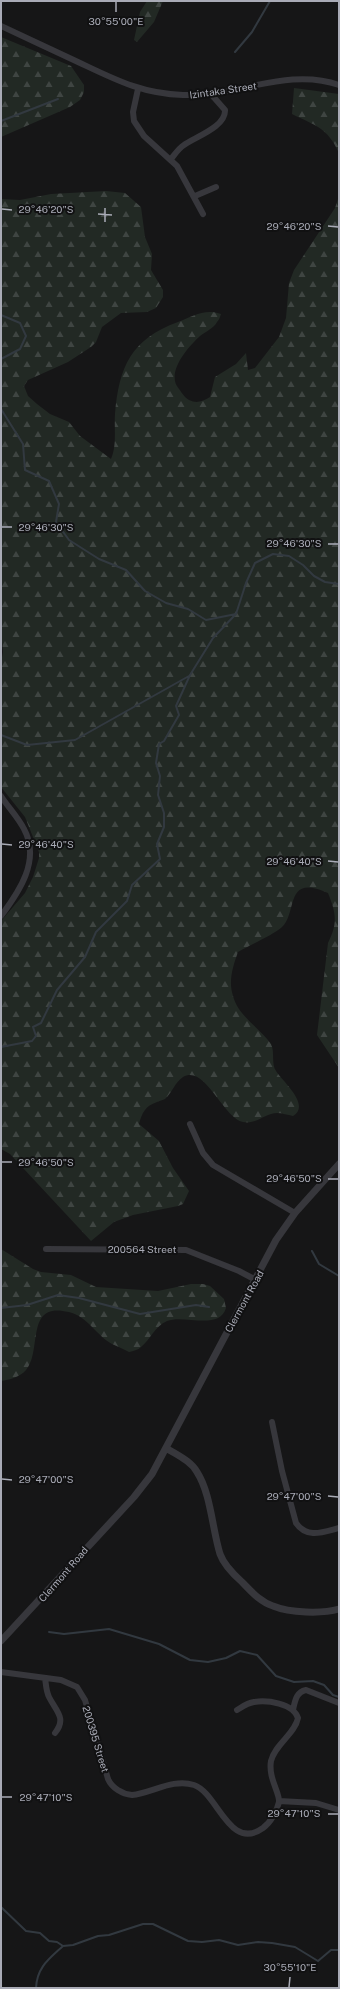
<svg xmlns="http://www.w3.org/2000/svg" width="340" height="1989" font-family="'Public Sans',sans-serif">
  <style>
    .forest { fill: url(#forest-firs) }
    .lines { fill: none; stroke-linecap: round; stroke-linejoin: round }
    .stream { stroke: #323940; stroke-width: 2 }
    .minor { stroke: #37373c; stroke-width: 6 }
    .tertiary { stroke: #37373c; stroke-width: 7 }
    .ticks { fill: none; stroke: #a9abb6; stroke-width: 1.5 }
    .labels { text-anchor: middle; stroke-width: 4; stroke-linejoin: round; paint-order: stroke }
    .street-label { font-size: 10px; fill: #a9abb6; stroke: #111112 }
    .ticks-label { font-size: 10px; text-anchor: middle; fill: #a9abb6; stroke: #111112; stroke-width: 4; stroke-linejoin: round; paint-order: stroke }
  </style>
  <defs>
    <pattern id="forest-firs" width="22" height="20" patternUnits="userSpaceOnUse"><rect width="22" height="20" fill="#222924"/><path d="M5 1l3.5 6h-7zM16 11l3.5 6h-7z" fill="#3f4542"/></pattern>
  </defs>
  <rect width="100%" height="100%" fill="#161617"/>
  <path class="forest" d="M147,1H163L154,22L137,42L134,40L140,12Z
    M1,37L71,66L84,85V92L80,100L70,107L1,137Z
    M294,88L339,94V153C327,127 316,126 292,114Z
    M106,191L125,193L141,207L145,237L152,254L151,270L163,290V297L156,308L147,312L121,313L102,327L96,342L91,347L68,362L28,380L24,386L28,396L37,404L50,414L69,422L80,436L111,459C117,445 114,429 115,414C119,367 131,339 178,322C192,316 206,308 221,314C220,317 219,320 217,322C214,328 205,332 200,336C188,347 165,373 179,389C182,393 185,398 189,400C197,404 203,401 210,397L215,377L236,364L246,353L248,370L255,368L279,337L286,318L289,283L294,270L335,208L339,196V1068L317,1035L328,943C338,923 336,913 328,893C284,873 298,912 282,927C273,935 250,945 238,952C233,966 228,981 233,996C238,1016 260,1028 271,1044C275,1052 271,1064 276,1071C283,1082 311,1105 293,1116C288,1115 282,1113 277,1113C265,1113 256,1125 243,1122C223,1118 205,1064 183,1077C175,1082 172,1093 165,1099C163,1100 159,1101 157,1102C145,1106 142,1113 139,1124L159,1141L173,1168L189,1191L183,1204L178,1206L133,1215L114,1222L91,1241L10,1154L1,1149V921L25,893L33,877L39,858V852L25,817L1,787V663L3,652L1,632V199L20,200L51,194Z
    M1,1249L33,1269L41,1272L71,1275L96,1287L158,1291L191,1284H203L210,1286L224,1299L226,1308C219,1331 184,1314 167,1321C155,1326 150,1340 141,1347C138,1350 133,1351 129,1352C124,1349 118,1347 112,1344C97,1336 87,1316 69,1312C24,1301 43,1350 26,1370C20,1377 9,1380 1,1381Z"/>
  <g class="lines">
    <path class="stream" d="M235,52L252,32L270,1
      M1,121L58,99
      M1,315L20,323L26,336L20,349L1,359
      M1,409L23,444L25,470L49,481L59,504L56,522L69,540L99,559L126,570L145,591L166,603L188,609L206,620L236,614
      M1,735L27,745L75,740L189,676
      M1,1047L32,1041L36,1036L33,1027L41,1023L57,990L85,957L96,932L127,901L132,885L160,859L157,844L164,827V813L158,795L160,776L156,763L159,744L164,741L179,715L176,706L190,675L213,638L236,614L246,583L255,563L273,554L289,556L303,565L314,576L325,582L339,584
      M312,1251L319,1264L339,1276
      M1,1308L27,1305L58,1295L79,1298L140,1314L196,1305L209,1307
      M49,1632L64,1634L109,1629L159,1644L190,1660L208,1662L226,1658L240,1651L257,1655L276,1676L294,1682L313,1681L324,1685L333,1695L339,1697
      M1,1907L26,1931L40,1933L49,1941L57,1942L63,1946L73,1945L98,1936L109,1935L143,1924H153L188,1941L202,1942L219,1940L238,1945L258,1942L272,1943L295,1947L318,1961L331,1950H339
      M36,1988C37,1967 49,1959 63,1946"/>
    <path class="minor" d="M1,26C27,38 52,50 78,62C114,79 142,94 183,95C235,97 288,67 339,85
      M138,89L133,112L134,121L144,136L177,166L203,214
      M171,159C175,154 179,148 184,145C195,137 226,127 225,110L210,93
      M195,196L216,187
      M1,796C8,807 18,817 24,829C41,860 19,892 1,916
      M190,1124L203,1153L213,1165L295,1213
      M46,1249L186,1250L239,1271L256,1280
      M272,1422L282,1471L296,1523C307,1539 323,1532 339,1528
      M1,1672L61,1680L77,1687L85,1700L108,1779C112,1788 122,1794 132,1795C152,1793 173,1778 194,1785C218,1793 229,1852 263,1828C271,1822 277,1811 279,1802C280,1793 268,1778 271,1761C275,1744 295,1734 298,1718C293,1703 267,1700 254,1702C247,1703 242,1707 237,1710
      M45,1678C46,1684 46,1691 49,1697C56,1711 67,1718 55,1733
      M293,1710C295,1701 296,1692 306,1690L339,1703
      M279,1801L316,1803L339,1810"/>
    <path class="tertiary" d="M166,1448C177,1455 191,1461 197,1472C211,1494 212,1528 220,1554C224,1565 233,1574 242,1582C251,1591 260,1602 273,1606C290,1613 322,1614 339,1609
      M1,1641L134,1497L152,1474L276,1240L295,1213L339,1164"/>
  </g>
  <path class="ticks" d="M116,12V2M2,209L12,210M98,214L112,215M105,222V208M328,226L338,227M2,527H12M328,544H338M2,844L12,845M328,861L338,862M2,1162H12M328,1179H338M2,1479L12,1480M328,1496L338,1497M2,1797H12M328,1814H338M289,1987L290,1977"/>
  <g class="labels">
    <g class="street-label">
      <text transform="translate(223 90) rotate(-8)" y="4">Izintaka Street</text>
      <text x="142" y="1253">200564 Street</text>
      <text transform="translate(244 1301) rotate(-61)" y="4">Clermont Road</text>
      <text transform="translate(63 1574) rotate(-49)" y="4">Clermont Road</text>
      <text transform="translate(96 1739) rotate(73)" y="4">200395 Street</text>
    </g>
  </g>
  <g class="ticks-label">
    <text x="116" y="25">30°55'00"E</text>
    <text x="46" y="213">29°46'20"S</text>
    <text x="294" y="230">29°46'20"S</text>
    <text x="46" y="531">29°46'30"S</text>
    <text x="294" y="547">29°46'30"S</text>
    <text x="46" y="848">29°46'40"S</text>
    <text x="294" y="865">29°46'40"S</text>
    <text x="46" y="1166">29°46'50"S</text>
    <text x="294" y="1182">29°46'50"S</text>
    <text x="46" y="1483">29°47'00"S</text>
    <text x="294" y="1500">29°47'00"S</text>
    <text x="46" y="1801">29°47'10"S</text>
    <text x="294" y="1817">29°47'10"S</text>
    <text x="290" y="1971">30°55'10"E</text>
  </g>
  <rect width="340" height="1989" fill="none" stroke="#a9abb6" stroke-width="4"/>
</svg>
